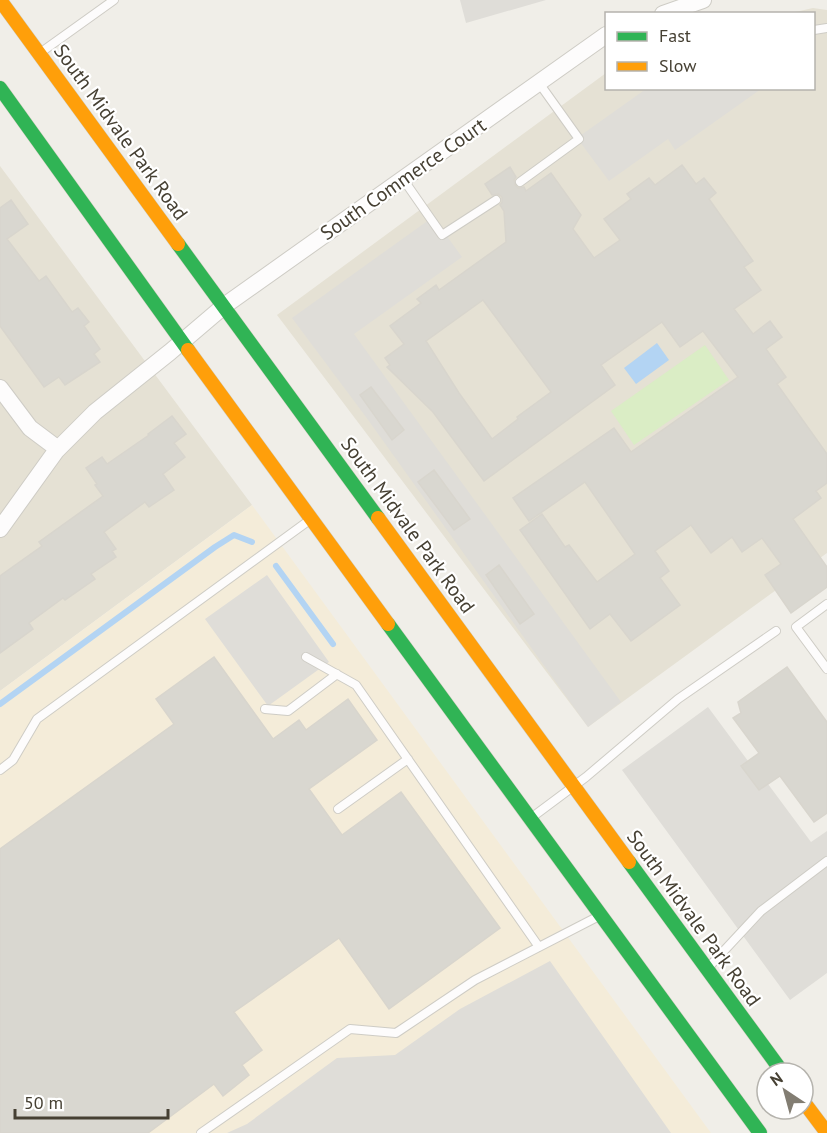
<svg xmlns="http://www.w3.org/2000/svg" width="827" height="1133" font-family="'PT Sans',sans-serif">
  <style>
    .residential { fill: #e5e1d4 }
    .commercial { fill: #f4ecd9 }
    .green { fill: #daedc5 }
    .parking { fill: #dfddd8 }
    .water { fill: #b3d4f3 }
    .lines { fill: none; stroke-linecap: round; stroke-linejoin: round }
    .stream { stroke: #b3d4f3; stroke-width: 6 }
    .building { fill: #d9d7d0; stroke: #d8d5cd; stroke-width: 1.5; fill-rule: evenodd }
    .lane-casing { stroke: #ceccc5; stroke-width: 10 }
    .street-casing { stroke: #ceccc5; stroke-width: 18 }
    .fast-casing { stroke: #d0ccbe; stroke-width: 15 }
    .slow-casing { stroke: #d0ccbe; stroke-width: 15 }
    .lane { stroke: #fdfcfc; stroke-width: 8 }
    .street { stroke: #fdfcfc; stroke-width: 16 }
    .fast { stroke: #30b455; stroke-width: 14 }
    .slow { stroke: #ff9f0a; stroke-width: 14 }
    .labels { text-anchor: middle; stroke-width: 4.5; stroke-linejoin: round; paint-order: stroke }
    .street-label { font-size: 20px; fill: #464033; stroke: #fff }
  </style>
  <rect width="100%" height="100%" fill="#f0eee8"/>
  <path class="residential" d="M813,8L827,10V553L588,727L277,315L606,73V88H814V14L791,13Z
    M0,166L252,505L0,691Z"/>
  <path class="commercial" d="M252,505L711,1133H0V691Z"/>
  <path class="green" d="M705,345L729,380L634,445L611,411Z"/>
  <path class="parking" d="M460,0H546L466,23Z
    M646,89H761L675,150L668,139L609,181L577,138Z
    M433,217L462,257L354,334L621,702L588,727L366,417L292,318Z
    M267,575L329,662L268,706L205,619Z
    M708,707L748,761L741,766L759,790L768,784L811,842L827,831V973L790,1000L622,770Z
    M550,961L671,1133H227L247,1124L337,1058L395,1055L460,1009Z"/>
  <path class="water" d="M657,343L669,360L636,384L624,368Z"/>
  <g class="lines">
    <path class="stream" d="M276,566L333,644
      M0,704L215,547L234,535L252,542"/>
  </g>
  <path class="building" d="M682,165L696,184L704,178L716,193L709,199L753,261L744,267L761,290L734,309L753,334L770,321L782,337L766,349L786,377L777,384L827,454V483L816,491L821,498L793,519L827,567V587L791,613L765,575L781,564L762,538L742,552L732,537L711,553L691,525L655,551L669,571L660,578L680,605L631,641L610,614L590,629L520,530L542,514L565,547L569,545L597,582L635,554L585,482L529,521L513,498L614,428L631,452L738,377L703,331L680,347L662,322L601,365L615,385L484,481L433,412L387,367L390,365L385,358L404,344L390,326L421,303L417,299L436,285L439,290L506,242L504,211L500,205L502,202V197L498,194L492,195L485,184L510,167L516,177L514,180L515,185L518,188L524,187L526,191L551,173L581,215L573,229L594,258L620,240L604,219L631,199L627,194L649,178L655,185ZM483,300L551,392L517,417L518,419L492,439L459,393L426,341Z
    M11,200L28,224L7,239L39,281L46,276L72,312L78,308L89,322L84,326L100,349L94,354L100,362L65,385L59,377L44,387L0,326V208Z
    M371,387L404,430L392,440L360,395Z
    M172,416L186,434L174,443L185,457L163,474L174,490L149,507L145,502L104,532L116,549L112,551L116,557L91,574L95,579L65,600L63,598L29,623L33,629L0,653V576L42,546L39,542L103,496L95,485L97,484L86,468L102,457L107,464L149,435L148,434Z
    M434,470L470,519L454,530L418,482Z
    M499,565L534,614L520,624L486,575Z
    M214,657L273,739L299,720L306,730L348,699L377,740L309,789L342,835L401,792L500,928L389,1009L339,938L234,1012L262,1050L242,1065L249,1075L223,1096L214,1084L148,1133H0V849L174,724L156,699Z
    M787,667L827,722V813L814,822L780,776L759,790L741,766L759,753L733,718L741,713L738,702Z"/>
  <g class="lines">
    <g class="lane-casing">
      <path id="lane" d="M814,30L827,28
        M40,53L114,0
        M403,179L442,235L496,200
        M520,182L579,139L539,83
        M827,604L796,627L827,669
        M306,657L356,685L539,947
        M265,709L288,711L337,674
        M0,770L13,760L37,719L311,519
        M338,809L408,759
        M531,818L586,777L678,699L776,631
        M707,969L761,911L827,861
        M201,1133L350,1029L396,1033L475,980L601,915"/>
    </g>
    <g class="street-casing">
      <path id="street" d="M663,14L703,0
        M0,388L30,428L58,449
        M0,529L56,451L95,412L170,352L224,306L606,35"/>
    </g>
    <g class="fast-casing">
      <path id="fast" d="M0,88L188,350
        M178,244L378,518
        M388,624L760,1133
        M629,862L783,1073"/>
    </g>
    <g class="slow-casing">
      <path id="slow" d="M0,0L178,244
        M188,350L388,624
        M378,518L629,862
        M803,1101L827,1133"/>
    </g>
    <use href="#lane" class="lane"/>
    <use href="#street" class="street"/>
    <use href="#fast" class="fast"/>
    <use href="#slow" class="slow"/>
  </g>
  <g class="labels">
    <g class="street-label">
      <text transform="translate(121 132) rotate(54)" y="7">South Midvale Park Road</text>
      <text transform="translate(403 179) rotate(-35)" y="7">South Commerce Court</text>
      <text transform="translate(408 525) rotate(54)" y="7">South Midvale Park Road</text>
      <text transform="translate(694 918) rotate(54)" y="7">South Midvale Park Road</text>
    </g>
  </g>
  <rect x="605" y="12" width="210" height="78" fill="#ffffff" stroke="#b5b3ad" stroke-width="1.5"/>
  <rect x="617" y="32" width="30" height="9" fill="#30b455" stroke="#b5b3ad" stroke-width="1.5"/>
  <text x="659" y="42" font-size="18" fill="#464033">Fast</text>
  <rect x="617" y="62" width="30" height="9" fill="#ff9f0a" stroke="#b5b3ad" stroke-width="1.5"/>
  <text x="659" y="72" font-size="18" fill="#464033">Slow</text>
  <g transform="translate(785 1091) rotate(324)"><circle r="28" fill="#ffffff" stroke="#b5b3ad" stroke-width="1.5"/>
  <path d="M0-4.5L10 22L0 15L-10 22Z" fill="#827d72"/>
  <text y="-9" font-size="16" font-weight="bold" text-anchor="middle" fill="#464033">N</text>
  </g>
  <path d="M15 1109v9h153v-9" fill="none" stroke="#464033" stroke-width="3"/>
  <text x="24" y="1109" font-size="18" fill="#464033" stroke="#ffffff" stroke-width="4.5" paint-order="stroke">50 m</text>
</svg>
